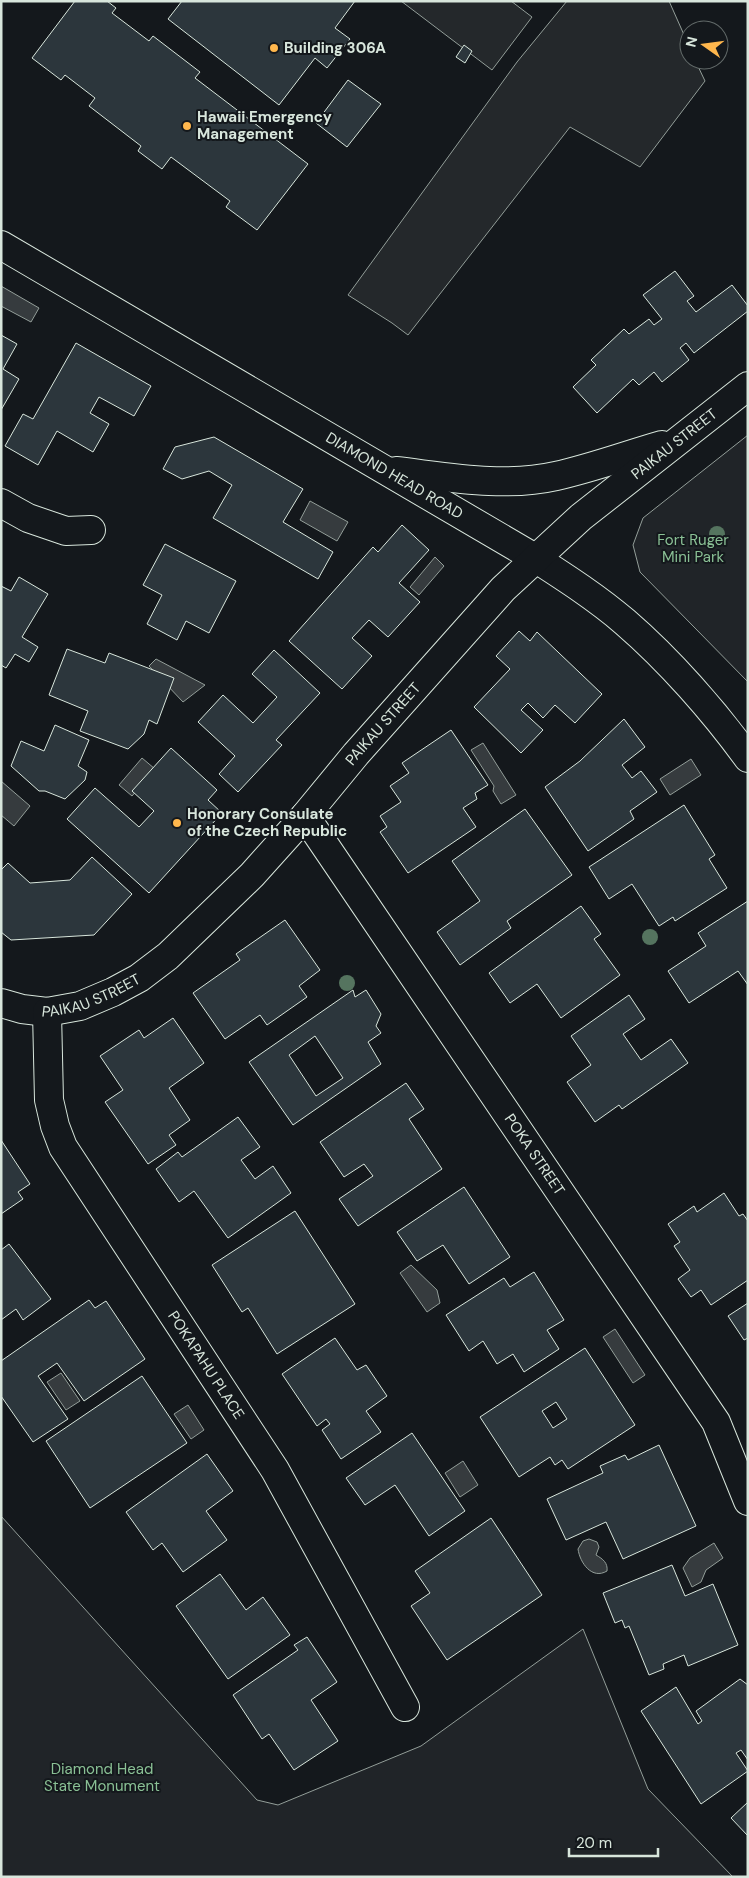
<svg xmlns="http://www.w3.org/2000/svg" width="749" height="1878" font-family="'DM Sans',sans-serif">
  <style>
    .green { fill: #202428; stroke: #939e99 }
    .parking { fill: #24282b; stroke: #939e99 }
    .water { fill: #363b3e; stroke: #939e99 }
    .building { fill: #2c363c; stroke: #d8e6dc; fill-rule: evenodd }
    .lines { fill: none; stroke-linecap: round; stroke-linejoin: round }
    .minor-casing { stroke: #d8e6dc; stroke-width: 30 }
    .minor { stroke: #14181c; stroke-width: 28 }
    .tree { fill: #55745f }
    .poi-dot { fill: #ffb74d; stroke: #14181c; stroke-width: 2 }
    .labels { text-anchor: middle; stroke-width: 4; stroke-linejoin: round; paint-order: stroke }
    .poi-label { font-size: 15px; font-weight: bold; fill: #d8e6dc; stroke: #14181c; text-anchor: start }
    .street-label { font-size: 15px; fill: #d8e6dc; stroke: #14181c }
    .park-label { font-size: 15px; fill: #8ac095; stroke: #14181c }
  </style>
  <rect width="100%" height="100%" fill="#14181c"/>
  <path class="green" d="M748,435V682L640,572L633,545L643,518Z
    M1,1516L257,1800L278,1805L421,1746L583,1629L648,1789L733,1877H1Z"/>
  <path class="parking" d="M401,1H511L532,17L492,70Z
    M567,1H669L689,46V60H695L705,81L640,167L570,127L408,335L392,323L348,295L517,62Z"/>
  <path class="water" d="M1,286L39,308L31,322L1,306Z
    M310,501L348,522L337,541L300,520Z
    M435,557L444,566L419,595L410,587Z
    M156,659L205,685L183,702L149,666Z
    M483,743L516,795L501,804L493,791L494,786L471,750Z
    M142,758L155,769L132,796L119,785Z
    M691,759L701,775L670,795L660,779Z
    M1,781L30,806L14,826L1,815Z
    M411,1265L437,1290L440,1303L427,1312L400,1273Z
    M615,1329L645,1375L633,1383L603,1337Z
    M61,1373L80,1401L66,1410L47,1382Z
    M188,1405L204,1430L191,1439L174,1414Z
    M463,1461L478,1485L460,1497L445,1473Z
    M589,1539L597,1542L599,1547L596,1555C603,1559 608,1563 607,1571C592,1580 580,1563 578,1549L583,1541Z
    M714,1543L723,1558L706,1570L701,1582L692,1587L683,1568L690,1558Z"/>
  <path class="building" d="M75,1H107L116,8L112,13L149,41L153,36L200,72L195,78L308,164L257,230L226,207L230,201L171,157L162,169L138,151L141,146L89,106L95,98L65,75L61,80L32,58Z
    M182,1H355L335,28L350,39L327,68L315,58L279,105L168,19Z
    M464,45L472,51L465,63L456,57Z
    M348,80L381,104L347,147L316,123Z
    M675,271L694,296L687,301L696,312L732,285L748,306V311L694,353L686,343L680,348L689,360L662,382L654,372L639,385L633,379L597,413L573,387L596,365L591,360L624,329L629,334L649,319L654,325L662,319L643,295Z
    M1,335L17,344L3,369L19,379L1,410Z
    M76,343L151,386L134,416L99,397L90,413L109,424L93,452L57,431L38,465L5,446L23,414L33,419Z
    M214,437L303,489L283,522L333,552L318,579L213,518L232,485L209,471L182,479L163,469L175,447Z
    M402,525L429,550L399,583L420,602L388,637L369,620L352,638L372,656L342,689L289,641L373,547L378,552Z
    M165,544L236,581L209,633L186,621L177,640L147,624L162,595L143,585Z
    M19,577L48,594L22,637L38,647L29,662L15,654L6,668L1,665V586L11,591Z
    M519,631L530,641L537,632L602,694L575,723L555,705L543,718L528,703L521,710L543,730L521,753L474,707L510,669L496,656Z
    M67,649L105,663L109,653L174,678L157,724L149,720L144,734L128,749L80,731L88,711L49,695Z
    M274,650L320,693L276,740L282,745L238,792L219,774L235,756L198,722L223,695L253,723L277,697L252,674Z
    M624,719L645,747L622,765L632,778L641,771L657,792L630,811L634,819L588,851L545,787L580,761Z
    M55,725L89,740L78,766L87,772L85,780L65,799L45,791H39L11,766L21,741L44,751Z
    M451,730L488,785L475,793L477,799L463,808L476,827L408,873L380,832L387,827L380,816L401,802L390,786L409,773L402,763Z
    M171,748L217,790L208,800L222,813L149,893L67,819L95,788L139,827L154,811L132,791Z
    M684,805L715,855L709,859L727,888L675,921L673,917L659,926L632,884L609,899L589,867Z
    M525,809L572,875L507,921L511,928L460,965L437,932L480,901L452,861Z
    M92,857L132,894L94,935L11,940L1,932V870L8,863L30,883L70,880Z
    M748,901V985L738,971L689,1003L668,971L706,946L698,933Z
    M581,906L601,934L594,939L620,975L561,1018L537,984L510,1003L489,973Z
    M285,920L320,970L299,986L307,997L267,1025L260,1015L225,1039L193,993L240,960L236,954Z
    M353,990L355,997L366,990L381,1014L376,1026L381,1033L368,1042L381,1064L293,1125L249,1062ZM315,1036L343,1078L316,1096L289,1055Z
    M629,995L645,1019L623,1034L641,1060L671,1039L688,1063L622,1109L619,1105L595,1122L567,1082L591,1065L571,1036Z
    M173,1018L204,1063L169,1088L190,1120L169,1135L176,1145L148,1164L105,1102L123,1090L100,1056L139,1030L144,1038Z
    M406,1083L424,1109L409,1119L442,1169L358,1226L339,1199L373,1176L364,1164L344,1177L320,1142Z
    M238,1117L260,1147L241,1160L255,1179L273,1166L291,1193L228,1238L194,1191L179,1202L156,1169L178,1152L182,1157Z
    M1,1140L30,1184L18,1192L23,1199L1,1214Z
    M464,1187L510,1257L469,1284L443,1245L417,1261L397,1232Z
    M724,1193L739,1216L743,1214L748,1221V1280L711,1305L701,1290L691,1297L678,1279L690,1270L674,1246L680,1242L668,1224L694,1206L697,1212Z
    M295,1211L355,1304L277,1354L248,1308L242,1312L212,1265Z
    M9,1244L51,1299L23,1320L16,1309L1,1320V1250Z
    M534,1272L564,1320L547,1330L559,1349L524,1372L513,1354L497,1364L483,1341L469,1351L446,1315L504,1278L510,1287Z
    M89,1300L95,1308L106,1301L145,1359L84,1401L57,1363L38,1376L68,1419L33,1442L1,1396V1361Z
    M748,1303V1338L744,1340L728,1316Z
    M335,1338L357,1370L366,1365L387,1396L366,1411L381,1432L341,1459L322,1430L330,1424L326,1419L317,1426L282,1374Z
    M585,1348L635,1425L568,1469L562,1460L555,1465L550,1457L519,1477L480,1417ZM556,1402L567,1419L553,1428L542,1411Z
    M142,1376L187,1443L90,1508L46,1441Z
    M412,1433L465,1511L429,1536L395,1485L365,1505L346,1478Z
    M659,1445L696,1526L623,1559L606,1522L566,1540L547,1499L603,1473L600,1466L625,1455L628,1460Z
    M207,1454L233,1491L206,1511L227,1540L183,1572L162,1543L153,1550L126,1512Z
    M491,1518L542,1595L447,1660L411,1606L430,1593L415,1571Z
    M672,1565L685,1596L713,1584L738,1645L688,1666L684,1655L663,1664L664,1669L649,1675L629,1626L625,1628L622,1620L615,1623L603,1593Z
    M220,1574L246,1610L263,1597L290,1635L228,1679L176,1606Z
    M307,1637L337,1682L311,1700L338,1741L294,1770L269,1734L262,1739L233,1695L298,1650L294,1645Z
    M740,1679L748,1685V1760L741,1750L736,1753L748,1771L701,1804L641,1711L676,1687L698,1724L702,1721L696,1711Z
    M748,1802V1836L731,1818Z"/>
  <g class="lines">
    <g class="minor-casing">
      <g id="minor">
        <path id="s1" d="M1,245L535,558C566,578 597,598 625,622C669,660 714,711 748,758"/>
        <path d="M396,471C448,477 503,488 556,476C592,468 627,455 662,445"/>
        <path d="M1,503L28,518L66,531L91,530"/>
        <path id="s2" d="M305,816L716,1422L748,1501"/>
        <path id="s3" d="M1,1003L22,1009L47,1012L80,1006L113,992L139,978L168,956L252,875L305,816L356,754L503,589L581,517L748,386"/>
        <path id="s4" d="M47,1012L49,1100L55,1126L63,1147L275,1470L405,1707"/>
      </g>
    </g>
    <use href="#minor" class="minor"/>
  </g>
  <g class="tree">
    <circle cx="717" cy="534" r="8"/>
    <circle cx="650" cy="937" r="8"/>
    <circle cx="347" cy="983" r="8"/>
  </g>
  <g class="poi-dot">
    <circle cx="274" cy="48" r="5"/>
    <circle cx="187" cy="126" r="5"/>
    <circle cx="177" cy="823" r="5"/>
  </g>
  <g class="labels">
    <g class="poi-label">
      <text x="284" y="53">Building 306A</text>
      <text x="197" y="122">Hawaii Emergency<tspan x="197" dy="17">Management</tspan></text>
      <text x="187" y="819">Honorary Consulate<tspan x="187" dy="17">of the Czech Republic</tspan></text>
    </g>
    <g class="street-label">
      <text dy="5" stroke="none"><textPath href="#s3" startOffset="904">PAIKAU STREET</textPath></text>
      <text dy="5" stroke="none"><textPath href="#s1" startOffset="456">DIAMOND HEAD ROAD</textPath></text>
      <text dy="5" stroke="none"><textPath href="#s3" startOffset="499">PAIKAU STREET</textPath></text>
      <text dy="5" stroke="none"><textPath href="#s3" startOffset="94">PAIKAU STREET</textPath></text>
      <text dy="5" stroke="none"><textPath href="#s2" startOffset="409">POKA STREET</textPath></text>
      <text dy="5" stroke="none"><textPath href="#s4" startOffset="398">POKAPAHU PLACE</textPath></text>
    </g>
    <g class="park-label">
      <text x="693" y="545">Fort Ruger<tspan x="693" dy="17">Mini Park</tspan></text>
      <text x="102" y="1774">Diamond Head<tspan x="102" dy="17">State Monument</tspan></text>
    </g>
  </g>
  <rect width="749" height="1878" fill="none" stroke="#d8e6dc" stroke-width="5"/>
  <g transform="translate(704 45) rotate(284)"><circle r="24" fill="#14181c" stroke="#626a69"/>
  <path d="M0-4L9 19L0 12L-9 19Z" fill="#ffb74d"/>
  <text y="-8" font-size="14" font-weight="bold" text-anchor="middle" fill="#d8e6dc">N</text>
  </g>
  <path d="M569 1848v8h89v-8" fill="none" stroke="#d8e6dc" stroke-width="2.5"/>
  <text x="576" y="1848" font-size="15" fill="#d8e6dc" stroke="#14181c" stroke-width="4" paint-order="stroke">20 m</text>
</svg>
